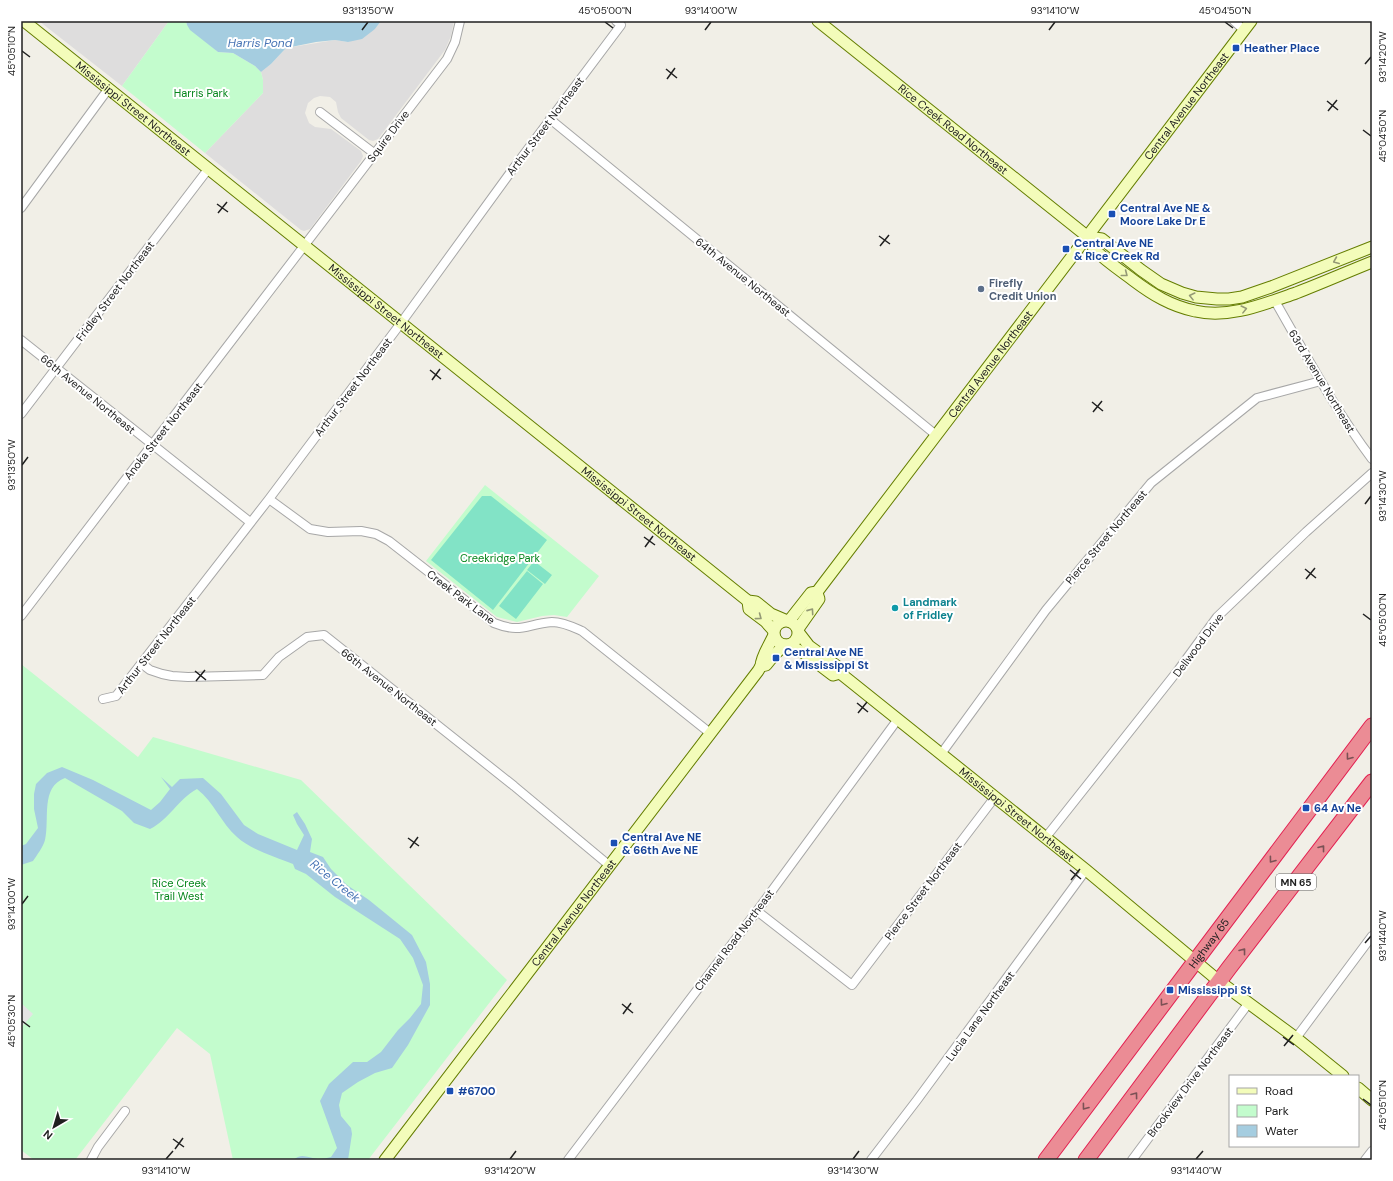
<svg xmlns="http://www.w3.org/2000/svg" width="1393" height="1181" font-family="'DM Sans',sans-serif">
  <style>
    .residential { fill: #dedddd }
    .park { fill: #c3fccd }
    .pitch { fill: #82e3c6 }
    .parking { fill: #e4e4e4 }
    .water { fill: #a5cde0 }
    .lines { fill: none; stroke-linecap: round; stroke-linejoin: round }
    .street-casing { stroke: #a7a7a7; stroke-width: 10 }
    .secondary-casing { stroke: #657e00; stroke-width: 13 }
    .highway-casing { stroke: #e32051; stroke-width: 17 }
    .street { stroke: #fff; stroke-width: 8 }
    .secondary { stroke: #f3fcba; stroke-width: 11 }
    .highway { stroke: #eb8c95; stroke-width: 15 }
    .oneway { stroke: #949975 }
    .oneway2 { stroke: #7b5155 }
    .ticks { fill: none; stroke: #202020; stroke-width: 1.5 }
    .transit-dot { fill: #1a4fb4; stroke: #fff; stroke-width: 1.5 }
    .service-dot { fill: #5c6f8a; stroke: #fff; stroke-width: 1.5 }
    .culture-dot { fill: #0f9aa8; stroke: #fff; stroke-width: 1.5 }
    .labels { text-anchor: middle; stroke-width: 4; stroke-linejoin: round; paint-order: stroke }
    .shield { fill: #fff; stroke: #636363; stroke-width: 1 }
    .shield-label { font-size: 10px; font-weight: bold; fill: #202020 }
    .transit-label { font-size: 11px; font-weight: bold; fill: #164399; stroke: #fff; text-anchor: start }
    .park-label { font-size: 11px; fill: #07861d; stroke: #fff }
    .street-label { font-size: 11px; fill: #202020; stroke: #fff }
    .service-label { font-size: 11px; font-weight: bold; fill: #4e5e75; stroke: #fff; text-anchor: start }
    .culture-label { font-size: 11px; font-weight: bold; fill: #0d838f; stroke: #fff; text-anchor: start }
    .water-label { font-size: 12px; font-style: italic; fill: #4874b5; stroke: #fff }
    .neatline { fill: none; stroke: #202020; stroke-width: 1.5 }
    .ticks-label { font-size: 10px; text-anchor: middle; fill: #202020 }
  </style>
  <rect width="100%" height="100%" fill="#f1efe7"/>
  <path class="residential" d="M39,21H169L122,86Z
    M381,21H454L451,36L445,50L378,139L373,141L369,140L341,118L338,112L336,102L330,97L320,96L314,98L308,103L305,113L309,123L315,127L331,129L361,151L363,156L361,161L310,229L304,231L301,230L205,153L263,93V80L261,72L271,64L286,48L335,40L348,42L375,29Z"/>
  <path class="park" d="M169,21H186L187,25L218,52L233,53L255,66L261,72L263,80V93L205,153L122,86Z
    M485,485L599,576L567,617L554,615L542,616L517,622L497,617L426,561Z
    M21,664L138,757L153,737L301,780L507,980L368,1160H233L210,1054L177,1028L75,1160H34L21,1150Z"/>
  <path class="pitch" d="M482,496H491L547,540L493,610L431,560Z
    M534,561L552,575L545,584L527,570Z
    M527,571L543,584L516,619L499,606Z"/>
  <path class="parking" d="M21,1003L33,1014L21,1028Z"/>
  <path class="water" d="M186,21H381L375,29L362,39L348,42L335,40L316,42L286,48L271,64L261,72L255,66L233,53L218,52L190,30L187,25Z
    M62,767L93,780L151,810L160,802L170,789L161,777L172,787L180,779L203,778L221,794L244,825L258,834L297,850L304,835L297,824L293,815L297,812L305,824L312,839L310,852L323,857L331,869L347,885L369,900L412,935L426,962L430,984V1005L408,1045L392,1068L375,1073L358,1082L342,1093L339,1105L341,1116L351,1128L352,1134L348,1160H293C302,1152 308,1158 318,1159C322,1159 327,1158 331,1157L337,1148L320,1101L329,1084L353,1062H367L381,1052L398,1030L410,1018L421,1004L423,985L413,958L400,939L335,897L306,874L295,869L293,864C276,857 251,850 237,837C221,823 214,802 197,789C178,799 169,820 150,829L134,823L122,811L65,778C40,787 50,819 45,840C43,847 37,855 33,861L21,865V846L26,844L38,828L34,809V794L36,784L47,773Z"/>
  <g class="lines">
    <g class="street-casing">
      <path id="street" d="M1234,21L1244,30
        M320,112L375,154
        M550,119L936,435
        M21,208L109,88
        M1275,301C1306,355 1335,410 1372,459
        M21,340L250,522
        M21,414L209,168
        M269,499L310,529L328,532L361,531L376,534L389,541L494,623C522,634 526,624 552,622C563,622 573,627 582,631L710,733
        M21,616L447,59L455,42L460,21
        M142,664L150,670L162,674L172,676L188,677L263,675L279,657L307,637L324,635L514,786L610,866
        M103,699L116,696L269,499L401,323L510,173L621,25L616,21
        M941,754L1046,610L1151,483L1257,398L1321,381
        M1046,837L1179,669L1217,617L1306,532L1372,473
        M757,911L852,985L995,797
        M1296,1038L1372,936
        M91,1160L98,1147L125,1111
        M568,1160L757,911L898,719
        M871,1160L917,1100L1086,870
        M1132,1160L1248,1004
        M1365,1160L1372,1151"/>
    </g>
    <g class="secondary-casing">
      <g id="secondary">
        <path id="s1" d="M24,21L748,601L756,602L771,614L785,620"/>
        <path id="s2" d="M818,21L1088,237C1090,241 1092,246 1095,250C1106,261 1121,271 1133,280C1153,295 1171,306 1195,311C1229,319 1264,304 1296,293C1322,283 1347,272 1372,262"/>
        <path d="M1088,237L1102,239L1141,270L1161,284L1182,293L1196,297L1217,299H1229L1242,297L1271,287L1372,247"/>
        <path d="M748,601L749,609L765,621L774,631"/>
        <circle cx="786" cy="633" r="12"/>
        <path id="s3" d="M789,621L811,593L817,592L1251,21"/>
        <path d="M798,629L819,599L817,593"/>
        <path id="s4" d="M799,633L809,646L838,667L840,673L1086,870L1220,982L1296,1038L1343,1076"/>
        <path d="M789,645L804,653L833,675L840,673"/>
        <path d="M761,666C761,657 770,644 774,635"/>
        <path d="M1358,1088L1372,1100"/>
        <path id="s5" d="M385,1160L758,671L761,666L766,665L775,654L785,645"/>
      </g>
    </g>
    <g class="highway-casing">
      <g id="highway">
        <path id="s6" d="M1046,1160L1372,726"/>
        <path d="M1086,1160L1229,968L1372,782"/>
      </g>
    </g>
    <use href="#street" class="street"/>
    <use href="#secondary" class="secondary"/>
    <use href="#highway" class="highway"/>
  </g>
  <defs><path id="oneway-chevron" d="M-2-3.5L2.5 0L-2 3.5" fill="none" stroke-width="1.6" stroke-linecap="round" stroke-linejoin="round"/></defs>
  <g class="oneway">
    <use href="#oneway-chevron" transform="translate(1336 261) rotate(157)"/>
    <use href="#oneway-chevron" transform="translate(1125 274) rotate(38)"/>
    <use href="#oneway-chevron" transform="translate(1192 296) rotate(-166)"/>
    <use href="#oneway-chevron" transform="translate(1244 309) rotate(-14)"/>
    <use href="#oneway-chevron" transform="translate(811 611) rotate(-55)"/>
    <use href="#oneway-chevron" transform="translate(759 617) rotate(37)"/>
  </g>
  <g class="oneway2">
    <use href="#oneway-chevron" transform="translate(1349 757) rotate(127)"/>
    <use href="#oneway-chevron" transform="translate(1322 848) rotate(-52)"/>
    <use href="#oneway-chevron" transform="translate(1272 860) rotate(127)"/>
    <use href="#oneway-chevron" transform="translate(1243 951) rotate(-52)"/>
    <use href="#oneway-chevron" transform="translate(1163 1003) rotate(127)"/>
    <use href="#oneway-chevron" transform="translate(1135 1095) rotate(-53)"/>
    <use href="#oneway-chevron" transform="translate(1085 1107) rotate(127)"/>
  </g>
  <path class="ticks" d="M605,22L613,28M1225,22L1233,28M362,30L368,22M705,30L711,22M1049,30L1055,22M22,51L30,57M1365,64L1371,57M666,69L677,78M667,79L675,68M1327,101L1338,110M1328,111L1337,100M1363,130L1371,136M217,204L228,212M218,213L227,202M879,236L890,244M880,246L889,235M430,370L441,379M432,380L440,369M1092,402L1103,411M1093,412L1102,401M22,465L28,457M1365,504L1371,496M644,537L655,545M645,547L653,536M1305,569L1316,578M1306,579L1315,568M1363,614L1371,620M195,671L206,680M196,681L205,670M857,703L868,712M858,713L867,702M408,838L419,846M410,848L418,837M1070,870L1081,879M1071,880L1080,869M22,904L28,896M1365,943L1371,936M622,1004L633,1013M623,1014L631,1003M22,1021L30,1027M1283,1037L1294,1045M1284,1046L1293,1035M1363,1099L1371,1105M173,1139L184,1147M175,1149L183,1138M166,1159L173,1151M510,1159L516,1151M853,1159L859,1151M1196,1159L1203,1151"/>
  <g class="transit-dot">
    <rect x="1232" y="44" width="8" height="8" rx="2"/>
    <rect x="1108" y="210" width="8" height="8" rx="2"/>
    <rect x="1062" y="245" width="8" height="8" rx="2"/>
    <rect x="772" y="654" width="8" height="8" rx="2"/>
    <rect x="1302" y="804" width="8" height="8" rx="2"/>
    <rect x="610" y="839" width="8" height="8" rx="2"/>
    <rect x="1166" y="986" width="8" height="8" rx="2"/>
    <rect x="446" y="1087" width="8" height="8" rx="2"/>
  </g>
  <circle class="service-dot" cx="981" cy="289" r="4"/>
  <circle class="culture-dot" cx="895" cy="608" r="4"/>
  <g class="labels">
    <rect class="shield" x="1276" y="874" width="40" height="16" rx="3"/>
    <g class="shield-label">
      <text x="1296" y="886">MN 65</text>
    </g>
    <g class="transit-label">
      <text x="1244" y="52">Heather Place</text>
      <text x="1120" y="212">Central Ave NE &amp;<tspan x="1120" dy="13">Moore Lake Dr E</tspan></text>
      <text x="1074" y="247">Central Ave NE<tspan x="1074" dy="13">&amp; Rice Creek Rd</tspan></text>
      <text x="784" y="656">Central Ave NE<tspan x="784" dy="13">&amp; Mississippi St</tspan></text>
      <text x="1314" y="812">64 Av Ne</text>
      <text x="622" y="841">Central Ave NE<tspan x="622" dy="13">&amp; 66th Ave NE</tspan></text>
      <text x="1178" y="994">Mississippi St</text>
      <text x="458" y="1095">#6700</text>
    </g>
    <g class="park-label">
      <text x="201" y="97">Harris Park</text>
      <text x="500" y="562">Creekridge Park</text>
      <text x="179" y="887">Rice Creek<tspan x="179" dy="13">Trail West</tspan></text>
    </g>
    <g class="street-label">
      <text dy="4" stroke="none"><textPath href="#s3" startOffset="652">Central Avenue Northeast</textPath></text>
      <text dy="4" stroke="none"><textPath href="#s1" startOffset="140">Mississippi Street Northeast</textPath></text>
      <text transform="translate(545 126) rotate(-53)" y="4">Arthur Street Northeast</text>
      <text dy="4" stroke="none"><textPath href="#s2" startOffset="173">Rice Creek Road Northeast</textPath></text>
      <text transform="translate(388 136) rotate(-53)" y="4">Squire Drive</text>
      <text transform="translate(743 277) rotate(39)" y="4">64th Avenue Northeast</text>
      <text transform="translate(115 291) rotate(-53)" y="4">Fridley Street Northeast</text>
      <text dy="4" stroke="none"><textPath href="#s1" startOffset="464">Mississippi Street Northeast</textPath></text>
      <text dy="4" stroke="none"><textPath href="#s3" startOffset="328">Central Avenue Northeast</textPath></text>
      <text transform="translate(1322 381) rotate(59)" y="4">63rd Avenue Northeast</text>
      <text transform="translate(353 387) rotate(-53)" y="4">Arthur Street Northeast</text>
      <text transform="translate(88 394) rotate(39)" y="4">66th Avenue Northeast</text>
      <text transform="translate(163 431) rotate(-52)" y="4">Anoka Street Northeast</text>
      <text dy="4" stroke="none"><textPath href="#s1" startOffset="788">Mississippi Street Northeast</textPath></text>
      <text transform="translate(1106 537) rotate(-50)" y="4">Pierce Street Northeast</text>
      <text transform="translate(461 597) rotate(37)" y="4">Creek Park Lane</text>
      <text transform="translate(156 645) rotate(-52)" y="4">Arthur Street Northeast</text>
      <text transform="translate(1198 645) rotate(-53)" y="4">Dellwood Drive</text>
      <text transform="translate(389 687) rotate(38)" y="4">66th Avenue Northeast</text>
      <text dy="4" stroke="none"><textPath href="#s4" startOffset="285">Mississippi Street Northeast</textPath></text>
      <text transform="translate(923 891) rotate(-53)" y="4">Pierce Street Northeast</text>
      <text dy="4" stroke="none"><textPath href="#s5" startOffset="311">Central Avenue Northeast</textPath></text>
      <text transform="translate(734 940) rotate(-53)" y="4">Channel Road Northeast</text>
      <text dy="4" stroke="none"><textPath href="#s6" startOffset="271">Highway 65</textPath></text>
      <text transform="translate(980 1016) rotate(-54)" y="4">Lucia Lane Northeast</text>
      <text transform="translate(1190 1082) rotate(-53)" y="4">Brookview Drive Northeast</text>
    </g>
    <g class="service-label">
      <text x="989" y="287">Firefly<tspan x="989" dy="13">Credit Union</tspan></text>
    </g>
    <g class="culture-label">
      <text x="903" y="606">Landmark<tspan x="903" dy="13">of Fridley</tspan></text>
    </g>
    <g class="water-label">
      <text x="260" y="47">Harris Pond</text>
      <text transform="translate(335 881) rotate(39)" y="4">Rice Creek</text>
    </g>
  </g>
  <rect width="1393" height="1181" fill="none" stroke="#ffffff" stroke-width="44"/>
  <rect x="1229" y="1075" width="130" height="72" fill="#ffffff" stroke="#a6a6a6"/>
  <rect x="1237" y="1088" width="20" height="6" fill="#f3fcba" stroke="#a6a6a6"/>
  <text x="1265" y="1095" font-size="12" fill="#202020">Road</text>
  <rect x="1237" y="1105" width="20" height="12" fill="#c3fccd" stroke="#a6a6a6"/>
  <text x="1265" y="1115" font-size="12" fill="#202020">Park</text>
  <rect x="1237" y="1125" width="20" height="12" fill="#a5cde0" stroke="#a6a6a6"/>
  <text x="1265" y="1135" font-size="12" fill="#202020">Water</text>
  <g transform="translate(54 1127) rotate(218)" stroke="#ffffff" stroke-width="3" paint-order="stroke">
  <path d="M0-3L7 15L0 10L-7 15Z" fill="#202020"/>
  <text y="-6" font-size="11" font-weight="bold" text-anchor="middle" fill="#202020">N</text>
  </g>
  <rect x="22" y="22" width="1349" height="1137" class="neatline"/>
  <g class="ticks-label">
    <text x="368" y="14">93°13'50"W</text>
    <text x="605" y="14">45°05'00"N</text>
    <text x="711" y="14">93°14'00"W</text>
    <text x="1055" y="14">93°14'10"W</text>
    <text x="1225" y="14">45°04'50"N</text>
    <text transform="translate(11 51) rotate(-90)" y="4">45°05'10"N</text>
    <text transform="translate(1382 57) rotate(-90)" y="4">93°14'20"W</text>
    <text transform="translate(1382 136) rotate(-90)" y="4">45°04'50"N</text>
    <text transform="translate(11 465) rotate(-90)" y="4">93°13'50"W</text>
    <text transform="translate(1382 496) rotate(-90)" y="4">93°14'30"W</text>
    <text transform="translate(1382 620) rotate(-90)" y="4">45°05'00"N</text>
    <text transform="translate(11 904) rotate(-90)" y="4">93°14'00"W</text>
    <text transform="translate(1382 936) rotate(-90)" y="4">93°14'40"W</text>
    <text transform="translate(11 1021) rotate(-90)" y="4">45°05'30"N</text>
    <text transform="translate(1382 1105) rotate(-90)" y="4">45°05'10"N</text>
    <text x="166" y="1174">93°14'10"W</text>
    <text x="510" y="1174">93°14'20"W</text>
    <text x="853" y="1174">93°14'30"W</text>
    <text x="1196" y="1174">93°14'40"W</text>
  </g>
</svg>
